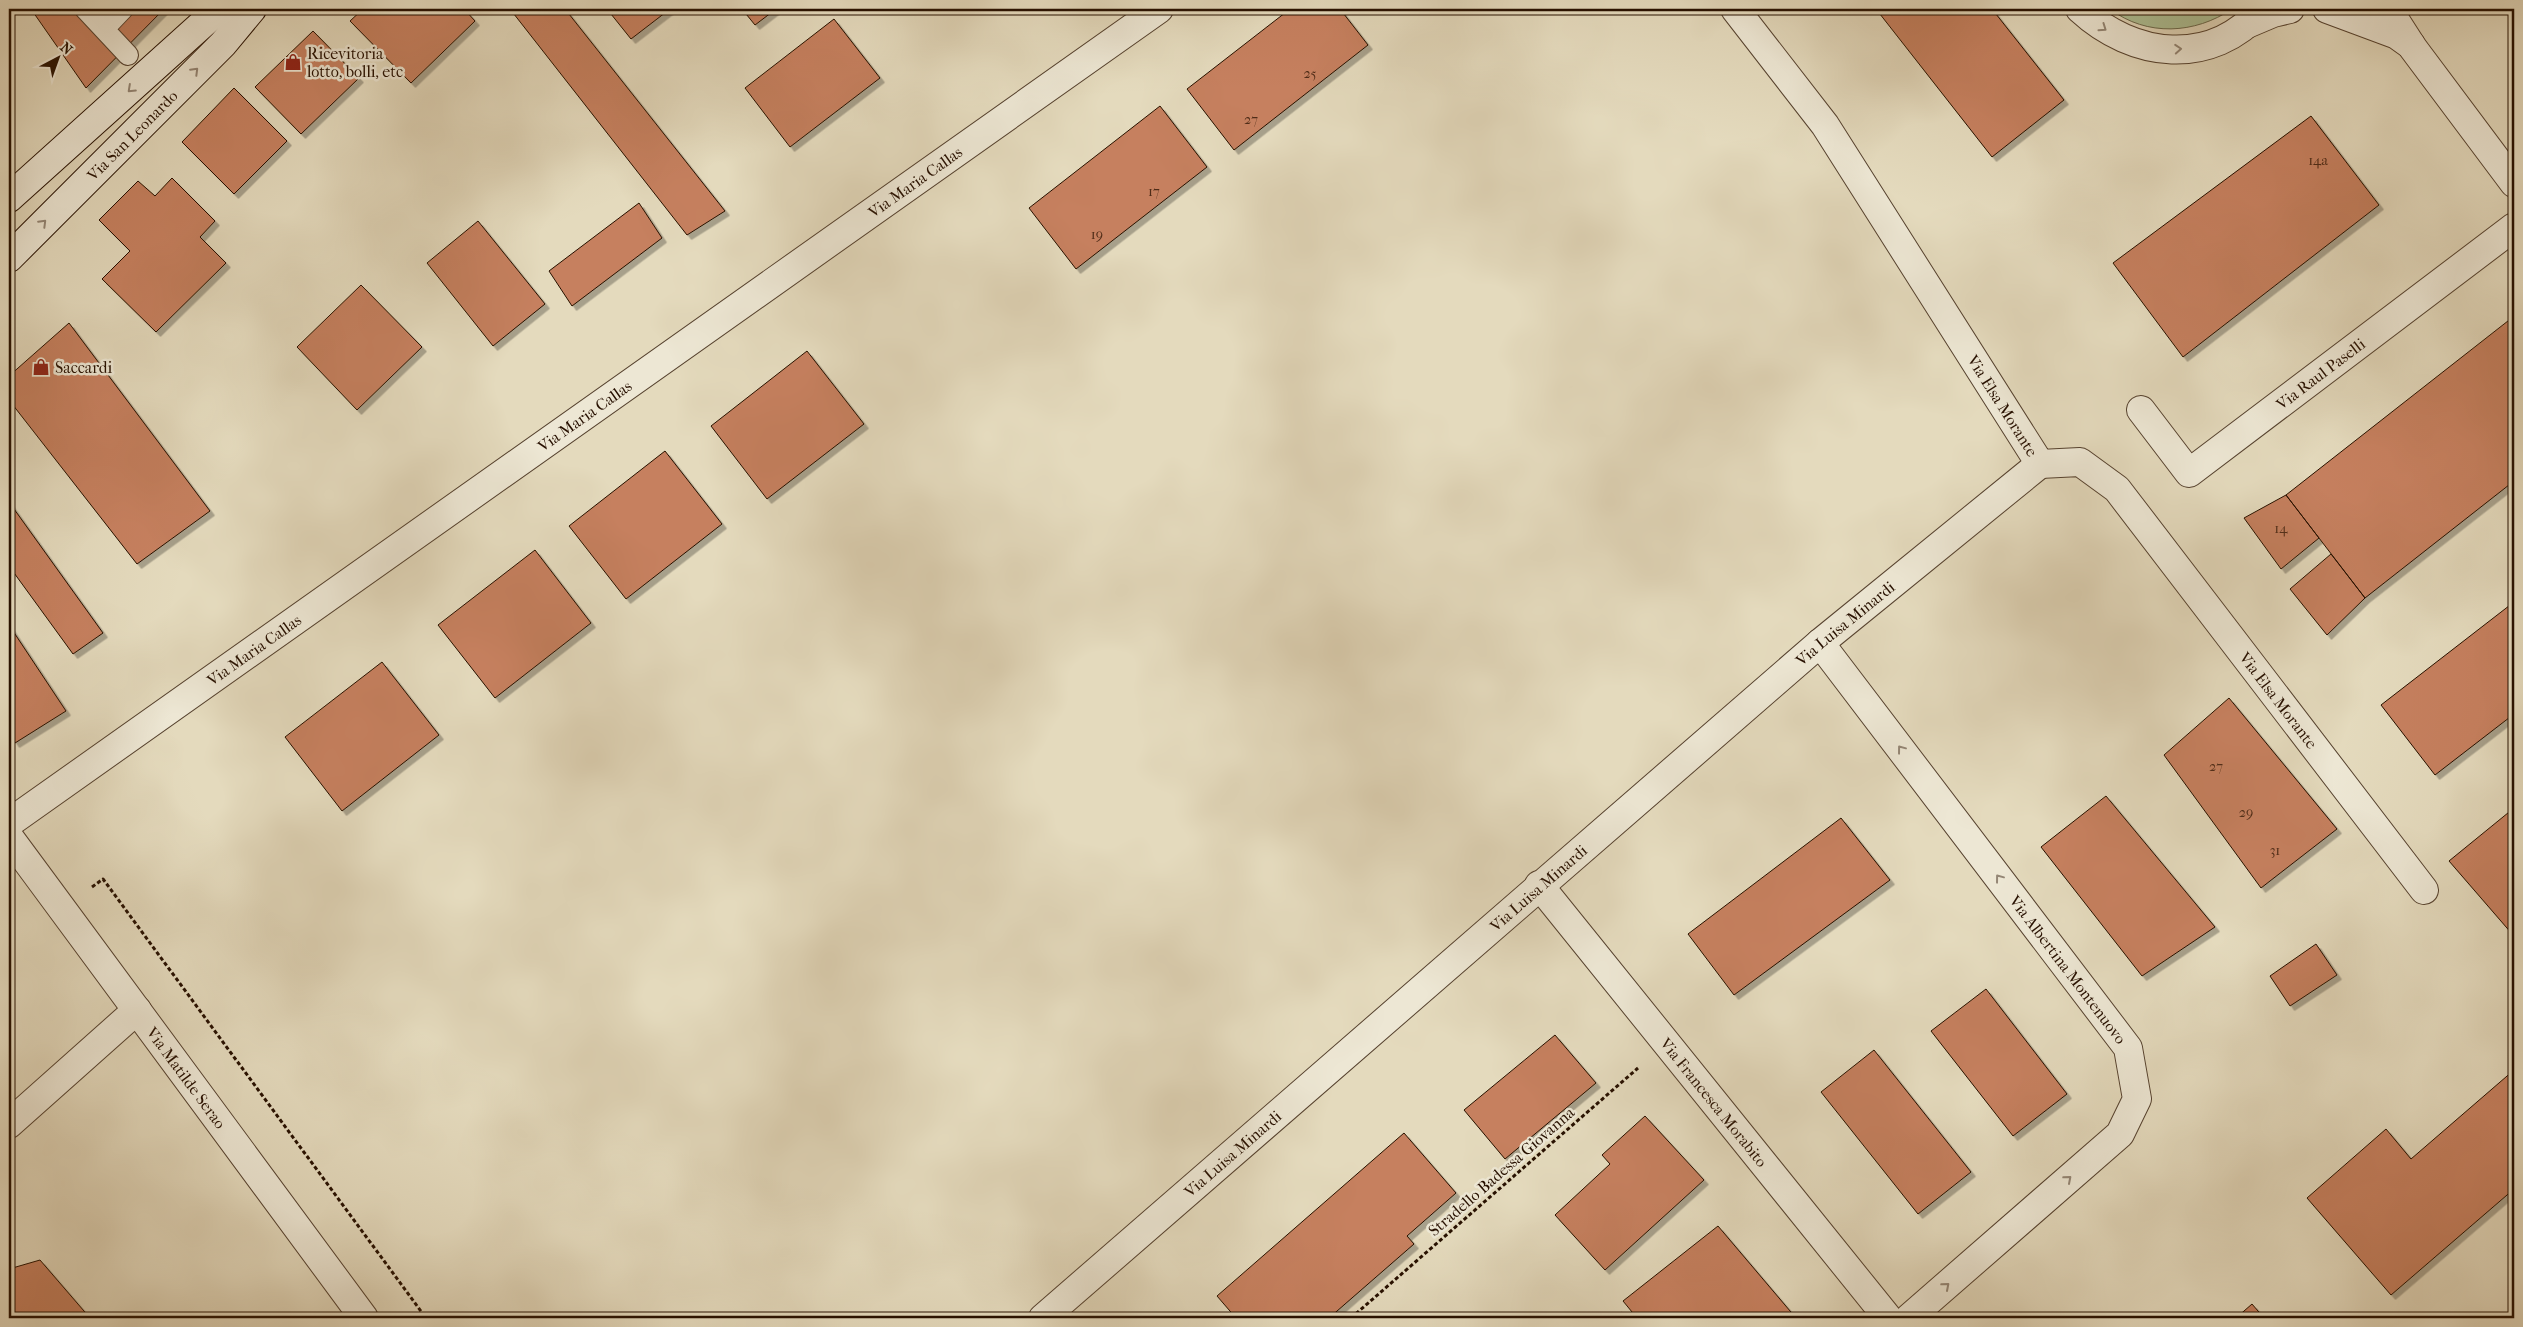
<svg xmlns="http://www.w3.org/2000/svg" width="2523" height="1327" font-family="'IM FELL French Canon',serif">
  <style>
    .green { fill: #aec196; stroke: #6a684b }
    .building { fill: #c6805e; stroke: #271000; filter: url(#shadow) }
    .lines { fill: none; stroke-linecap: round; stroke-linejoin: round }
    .lane-casing { stroke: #56422f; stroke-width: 22 }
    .street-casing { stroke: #56422f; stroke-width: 30 }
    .secondary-casing { stroke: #271000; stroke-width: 30 }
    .path { stroke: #271000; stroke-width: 3; stroke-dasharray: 4 2.5; stroke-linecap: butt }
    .lane { stroke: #ede7d4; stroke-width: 20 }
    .street { stroke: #ede7d4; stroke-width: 28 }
    .secondary { stroke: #ede7d4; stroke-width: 28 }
    .oneway { stroke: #948675 }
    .labels { text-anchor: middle; stroke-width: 5; stroke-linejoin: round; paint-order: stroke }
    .number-label { font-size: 14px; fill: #4f2c18 }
    .poi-label { font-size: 16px; fill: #271000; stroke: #ede7d4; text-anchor: start }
    .street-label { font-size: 16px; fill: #271000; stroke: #ede7d4 }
  </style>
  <defs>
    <filter id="shadow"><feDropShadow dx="4.5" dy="4.5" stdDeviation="0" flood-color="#0004"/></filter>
  </defs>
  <rect width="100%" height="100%" fill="#e4dabd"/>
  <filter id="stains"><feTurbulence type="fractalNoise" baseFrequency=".004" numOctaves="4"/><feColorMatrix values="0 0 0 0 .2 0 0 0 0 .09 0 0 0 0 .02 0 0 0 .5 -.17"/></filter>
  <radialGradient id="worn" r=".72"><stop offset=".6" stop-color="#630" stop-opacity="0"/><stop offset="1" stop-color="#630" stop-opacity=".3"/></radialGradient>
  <path class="green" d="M2110,9H2232C2195,34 2147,37 2110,9Z"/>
  <path class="building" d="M31,9H164L86,88Z
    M363,9H464L475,21L411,83L350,21Z
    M510,9H565L725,211L687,235Z
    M607,9H670L631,39Z
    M742,9H776L755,25Z
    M1290,9H1340L1368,45L1234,150L1187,89Z
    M1876,9H1992L2064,100L1992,157Z
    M834,19L880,78L790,147L745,88Z
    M313,31L359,78L301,134L255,87Z
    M234,88L287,141L234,194L182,142Z
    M1160,106L1207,167L1076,269L1029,208Z
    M2311,116L2379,205L2183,357L2113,263Z
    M172,178L215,221L200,237L226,263L156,332L102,279L130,251L99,220L138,181L155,196Z
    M639,203L662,238L572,306L549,271Z
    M478,221L545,304L493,346L427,263Z
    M361,285L422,347L357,410L297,347Z
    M2513,317L2514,481L2365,598L2286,495Z
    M69,323L210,511L137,564L9,400V376Z
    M807,351L864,424L767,499L711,426Z
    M665,451L722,524L626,599L569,526Z
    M2286,495L2319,538L2281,569L2244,518Z
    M9,502L103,633L73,654L9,566Z
    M535,550L591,623L495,698L438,625Z
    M2331,554L2365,598L2327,635L2290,589Z
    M2514,602V714L2435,775L2381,705Z
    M9,625L66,711L15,743L9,734Z
    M382,662L439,735L342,811L285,737Z
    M2229,698L2337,829L2261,888L2164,755Z
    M2106,796L2215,927L2142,976L2041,847Z
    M2514,808V934L2513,935L2449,861Z
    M1841,818L1890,880L1734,995L1688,934Z
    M2316,944L2337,975L2290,1006L2270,976Z
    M1986,989L2067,1094L2013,1136L1931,1031Z
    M1555,1035L1596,1083L1505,1159L1464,1110Z
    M1874,1050L1971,1172L1918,1214L1821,1092Z
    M2514,1070V1189L2391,1295L2307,1198L2386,1129L2411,1159Z
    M1645,1116L1704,1180L1605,1270L1555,1215L1610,1164L1602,1155Z
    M1404,1133L1456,1193L1407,1236L1414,1244L1329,1318H1319L1316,1315L1312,1318H1236L1217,1296Z
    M1718,1226L1796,1318H1637L1623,1301Z
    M40,1260L90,1318H9V1269Z
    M2252,1304L2264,1318H2236Z
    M1622,1312L1628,1318H1615Z"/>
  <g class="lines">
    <g class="lane-casing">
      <path id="lane" d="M85,9L128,55
        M104,29L123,9"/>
    </g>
    <g class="street-casing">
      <g id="street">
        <path id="s1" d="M1735,9L1825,125L2040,464L2080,462L2117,489L2424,890"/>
        <path d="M2080,9C2133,58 2211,68 2262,9"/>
        <path d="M2327,9L2397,35L2411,45"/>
        <path d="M2388,9L2413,48L2514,183"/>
        <path d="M2247,24L2273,13L2290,9"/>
        <path id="s2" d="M2141,410L2189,473L2514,227"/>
        <path id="s3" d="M1820,643L2128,1048L2137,1099L2120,1134L1909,1318"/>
        <path id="s4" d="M9,823L1159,9"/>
        <path id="s5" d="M9,837L364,1318"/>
        <path id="s6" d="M1539,885L1888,1318"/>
        <path d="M9,1124L137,1010"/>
        <path id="s7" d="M1043,1318L1820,643L2040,464"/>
      </g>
    </g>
    <g class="secondary-casing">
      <g id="secondary">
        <path d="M9,198L219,9"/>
        <path id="s8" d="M9,258L223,44L252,9"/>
      </g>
    </g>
    <path class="path" d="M92,887L103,879L426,1318
      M1351,1318L1638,1068"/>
    <use href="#lane" class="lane"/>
    <use href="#street" class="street"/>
    <use href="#secondary" class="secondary"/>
  </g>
  <defs><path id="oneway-chevron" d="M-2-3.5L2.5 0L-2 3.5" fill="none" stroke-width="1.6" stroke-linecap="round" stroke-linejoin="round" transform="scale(1.25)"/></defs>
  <g class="oneway">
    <use href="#oneway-chevron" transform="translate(2103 28) rotate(35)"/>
    <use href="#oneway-chevron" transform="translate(2178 49) rotate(-4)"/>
    <use href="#oneway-chevron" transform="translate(195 71) rotate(-45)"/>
    <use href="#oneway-chevron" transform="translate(131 89) rotate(137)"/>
    <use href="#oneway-chevron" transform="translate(43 223) rotate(-45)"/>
    <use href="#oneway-chevron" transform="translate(1901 749) rotate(-127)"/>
    <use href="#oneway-chevron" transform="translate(1999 878) rotate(-127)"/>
    <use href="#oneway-chevron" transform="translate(2068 1179) rotate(-41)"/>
    <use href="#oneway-chevron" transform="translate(1946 1286) rotate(-41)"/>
  </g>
  <defs>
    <g id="shop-bare" transform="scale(1.35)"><path d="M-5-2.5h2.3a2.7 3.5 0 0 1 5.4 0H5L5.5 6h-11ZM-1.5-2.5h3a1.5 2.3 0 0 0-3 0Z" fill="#8f2418" stroke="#ede7d4" stroke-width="2.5" paint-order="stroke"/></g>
  </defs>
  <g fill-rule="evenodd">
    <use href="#shop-bare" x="293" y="62"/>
    <use href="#shop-bare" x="41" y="367"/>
  </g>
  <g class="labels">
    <g class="number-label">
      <text x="1310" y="78">25</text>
      <text x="1251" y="124">27</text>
      <text x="2318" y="165">14a</text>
      <text x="1154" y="196">17</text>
      <text x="1097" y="239">19</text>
      <text x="2281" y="533">14</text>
      <text x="2216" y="771">27</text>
      <text x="2246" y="817">29</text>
      <text x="2275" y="855">31</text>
    </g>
    <g class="poi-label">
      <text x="307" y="59">Ricevitoria<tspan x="307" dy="18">lotto, bolli, etc</tspan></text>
      <text x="55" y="373">Saccardi</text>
    </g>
    <g class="street-label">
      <text dy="6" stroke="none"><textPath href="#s8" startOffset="174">Via San Leonardo</textPath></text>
      <text dy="6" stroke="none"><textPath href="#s4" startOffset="1110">Via Maria Callas</textPath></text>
      <text dy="6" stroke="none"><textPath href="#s2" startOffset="244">Via Raul Paselli</textPath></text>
      <text dy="6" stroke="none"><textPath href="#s1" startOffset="479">Via Elsa Morante</textPath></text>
      <text dy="6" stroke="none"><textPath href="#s4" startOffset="705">Via Maria Callas</textPath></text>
      <text dy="6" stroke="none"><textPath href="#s7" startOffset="1061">Via Luisa Minardi</textPath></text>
      <text dy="6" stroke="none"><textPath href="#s4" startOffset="300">Via Maria Callas</textPath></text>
      <text dy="6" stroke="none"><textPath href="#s1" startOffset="900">Via Elsa Morante</textPath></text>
      <text dy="6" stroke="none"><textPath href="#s7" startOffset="656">Via Luisa Minardi</textPath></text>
      <text dy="6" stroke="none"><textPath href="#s3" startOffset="410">Via Albertina Montenuovo</textPath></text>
      <text dy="6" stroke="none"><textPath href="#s5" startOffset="299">Via Matilde Serao</textPath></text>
      <text dy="6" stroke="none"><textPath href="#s6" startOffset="279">Via Francesca Morabito</textPath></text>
      <text dy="6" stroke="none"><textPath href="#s7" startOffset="251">Via Luisa Minardi</textPath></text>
      <text transform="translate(1501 1171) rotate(-41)" y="6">Stradello Badessa Giovanna</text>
    </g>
  </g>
  <rect width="2523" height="1327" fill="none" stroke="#e4dabd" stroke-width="30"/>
  <rect x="10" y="10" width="2503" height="1307" fill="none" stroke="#271000" stroke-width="2.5"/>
  <rect x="15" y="15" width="2493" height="1297" fill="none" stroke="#271000"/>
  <g transform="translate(58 58) rotate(41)" stroke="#ede7d4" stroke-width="4" paint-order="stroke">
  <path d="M0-4L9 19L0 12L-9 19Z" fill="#271000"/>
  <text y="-8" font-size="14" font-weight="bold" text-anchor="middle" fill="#271000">N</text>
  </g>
  <rect width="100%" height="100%" filter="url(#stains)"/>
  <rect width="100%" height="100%" fill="url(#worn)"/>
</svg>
